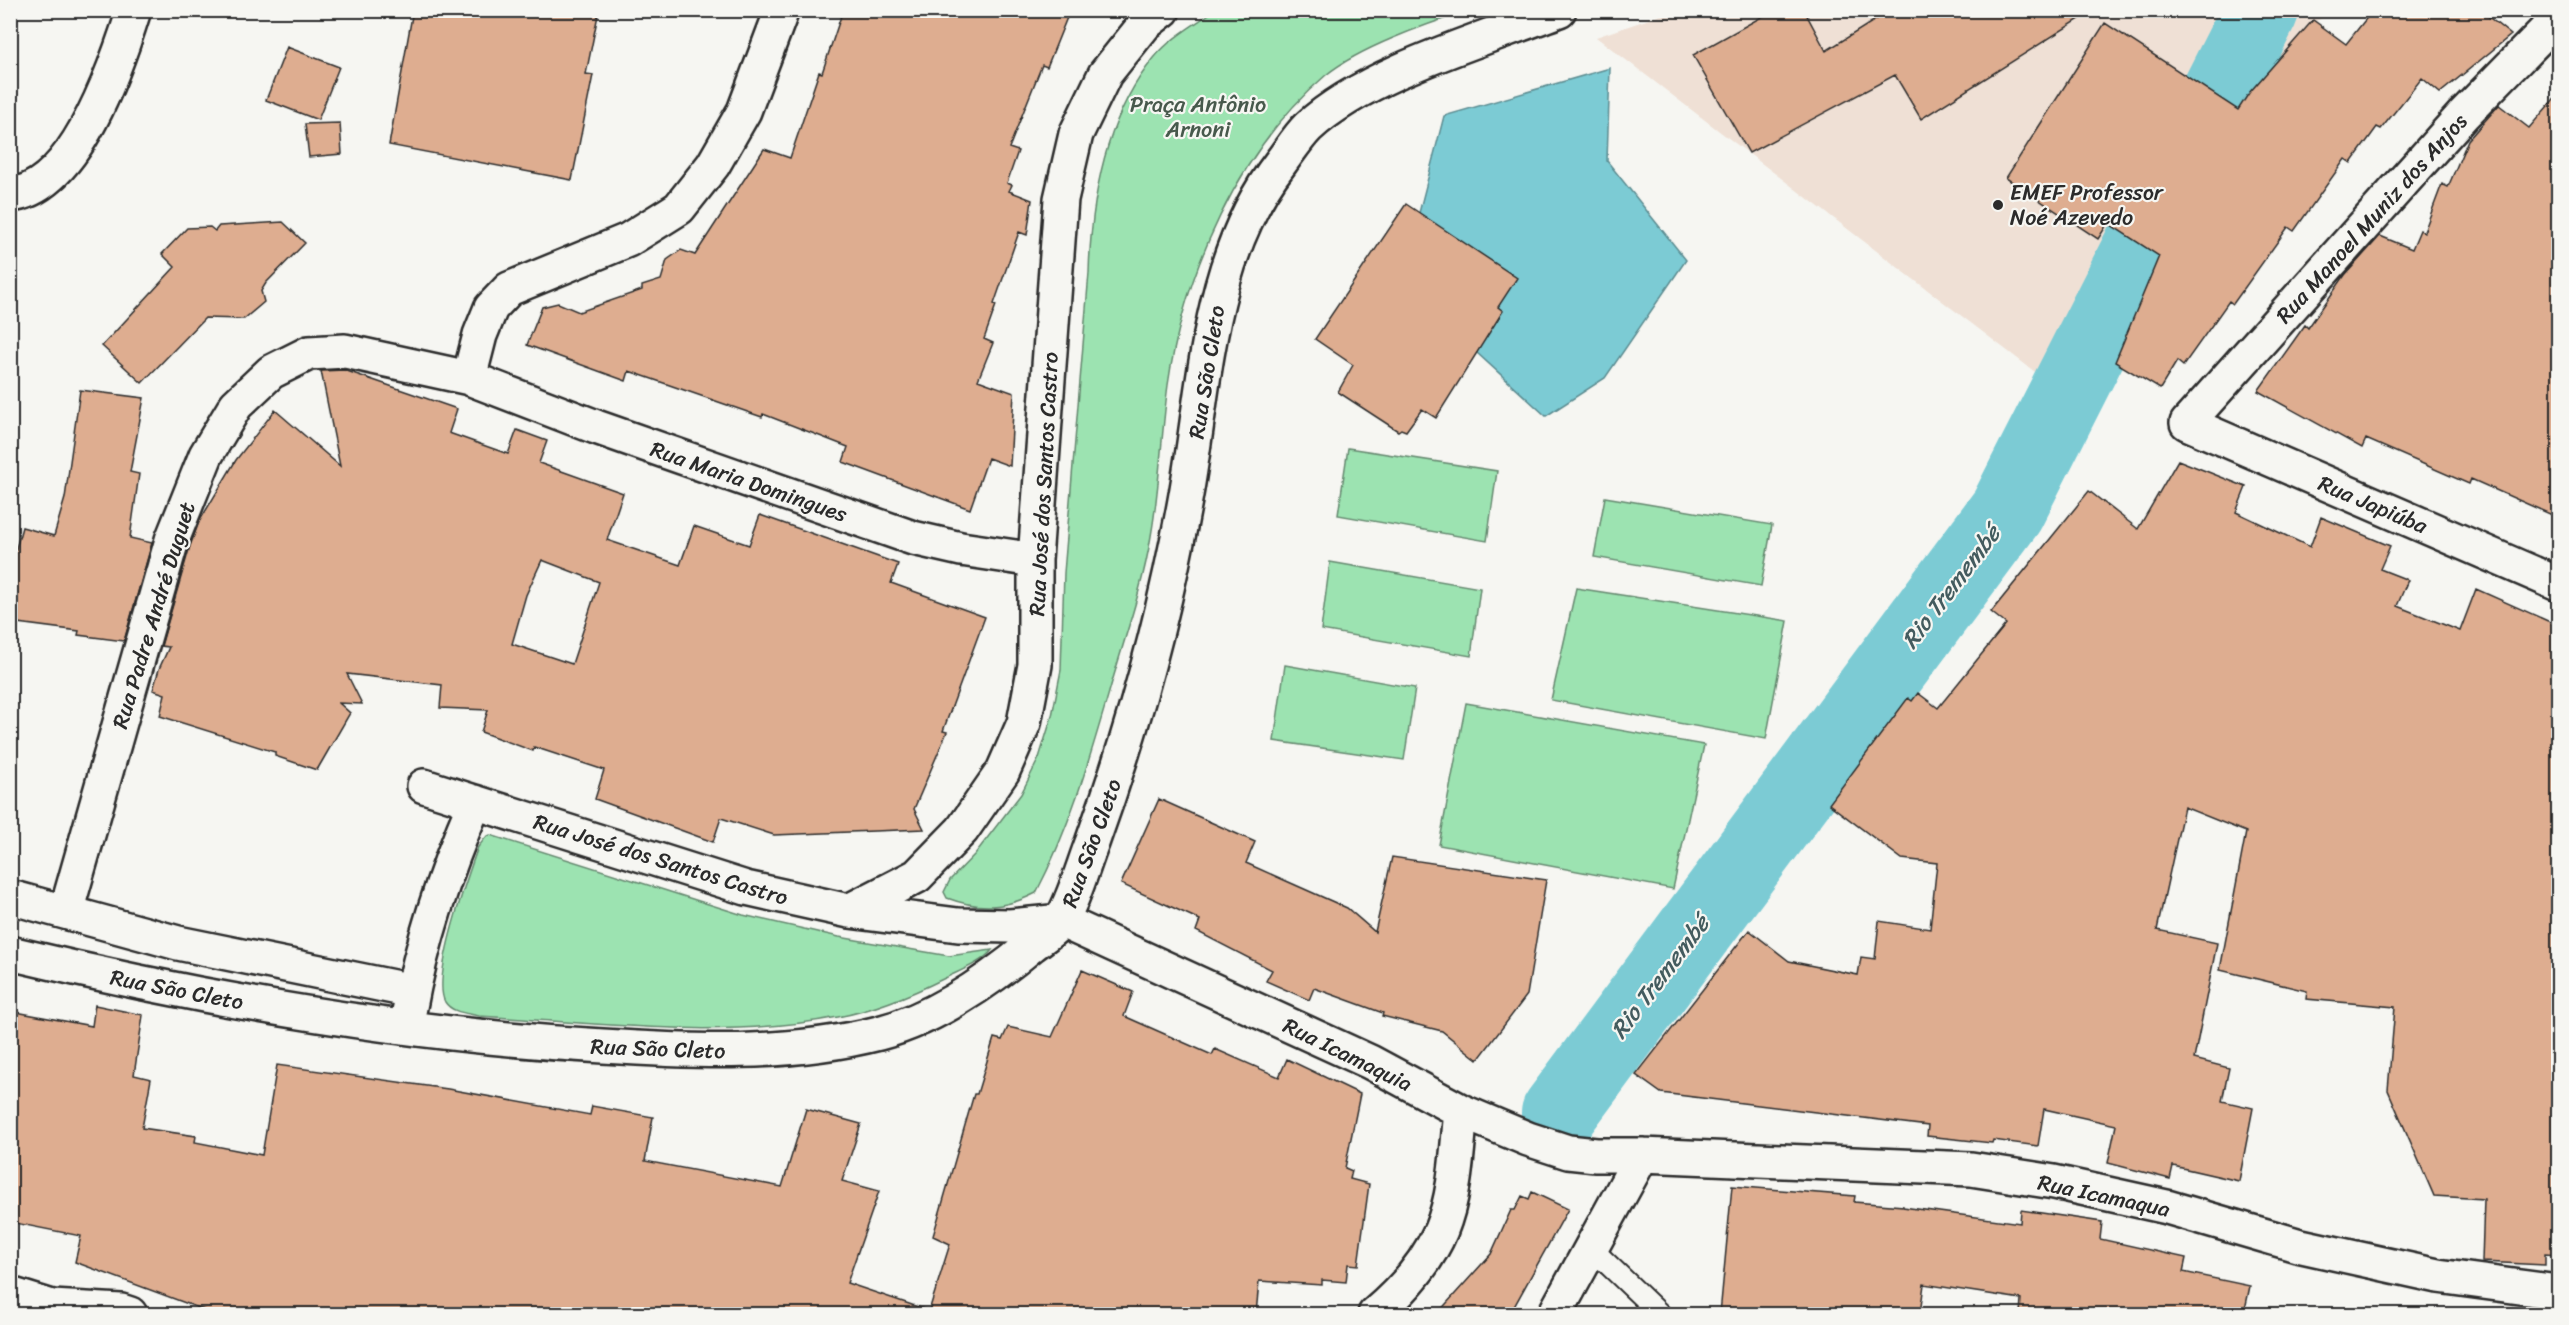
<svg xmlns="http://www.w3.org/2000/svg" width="2569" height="1325" font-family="Sriracha,sans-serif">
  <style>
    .built { fill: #efe0d5 }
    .green { fill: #9ce3b1; stroke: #64876e; stroke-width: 1.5 }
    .water { fill: #7bcbd4; stroke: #5b8b90; stroke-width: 1.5 }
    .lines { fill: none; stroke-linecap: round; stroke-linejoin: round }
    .river { stroke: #7bcbd4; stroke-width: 76 }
    .building { fill: #dead90; stroke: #2b2b2b; stroke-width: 1.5; fill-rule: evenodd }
    .service-casing { stroke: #2b2b2b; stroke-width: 24 }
    .minor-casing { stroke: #2b2b2b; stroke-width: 38 }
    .service { stroke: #f6f6f2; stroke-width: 20 }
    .minor { stroke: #f6f6f2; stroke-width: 33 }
    .poi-dot { fill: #2b2b2b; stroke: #f6f6f2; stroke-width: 2 }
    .labels { text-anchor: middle; stroke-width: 4.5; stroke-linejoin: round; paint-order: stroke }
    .park-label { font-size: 22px; fill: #47594c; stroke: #f6f6f2 }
    .poi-label { font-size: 22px; fill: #2b2b2b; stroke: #f6f6f2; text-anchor: start }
    .street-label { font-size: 22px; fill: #2b2b2b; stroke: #f6f6f2 }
    .water-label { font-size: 24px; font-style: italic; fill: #435b5e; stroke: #f6f6f2 }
  </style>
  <rect width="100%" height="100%" fill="#f6f6f2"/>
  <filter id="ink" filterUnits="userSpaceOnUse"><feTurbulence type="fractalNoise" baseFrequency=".0167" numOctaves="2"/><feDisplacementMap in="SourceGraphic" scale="12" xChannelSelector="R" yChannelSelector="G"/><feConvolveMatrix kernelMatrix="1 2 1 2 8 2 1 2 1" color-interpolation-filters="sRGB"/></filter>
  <g filter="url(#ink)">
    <path class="built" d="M1676,10L2335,11L2307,26L2251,92L2142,263L2081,412L2037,387L2043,378L1596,37Z"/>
    <path class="green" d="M1215,10L1468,11C1426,24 1359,48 1326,75C1238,150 1184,273 1168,385C1161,435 1160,486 1151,536C1143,585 1126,634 1112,682C1091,754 1071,826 1036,893C1005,909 979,910 947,898L944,892L950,880L975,854L1021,794L1039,758L1052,716L1061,670L1064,573L1089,273C1091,199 1105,117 1154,58C1170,38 1194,25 1215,10Z
      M1348,448L1497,471L1487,541L1338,515Z
      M1605,497L1772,525L1761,586L1594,557Z
      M1330,562L1480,588L1471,656L1321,630Z
      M1576,588L1788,621L1766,739L1551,700Z
      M1285,665L1415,688L1404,760L1274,741Z
      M1466,703L1704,745L1673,889L1439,845Z
      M490,835L743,915L839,937L949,956L992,950C982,963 959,971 945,978C913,994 874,1010 838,1017C721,1040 597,1023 479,1016C467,1013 452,1013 445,1002C431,977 468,875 478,847L486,837Z"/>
    <path class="water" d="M1610,68L1607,161L1686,260L1605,378L1546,416L1464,341L1411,244L1444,116Z"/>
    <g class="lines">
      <path class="river" d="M1559,1113L2007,511L2261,10"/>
    </g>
    <path class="building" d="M413,10H500L532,16V10H599L586,74L593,75L572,180L389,145Z
      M843,10H1070L1047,67L1042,65L1009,148L1018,151L1007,183L1012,185L1009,191L1032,200L1027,235L1019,232L994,304L996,305L984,339L993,343L978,380L1014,393L1010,466L988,458L970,509L843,462L848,447L763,414L762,417L629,371L626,381L527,345L542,307L558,303L579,312L642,290V286L661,280L667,260L681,250L695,255L764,149L790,158L819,72L822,73Z
      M1774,10H1804L1826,51L1891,10H2094L1921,119L1895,75L1749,153L1693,55Z
      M2373,10H2480L2511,35L2440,93L2422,78L2381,129L2377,127L2351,163L2345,159L2294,231L2288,227L2233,304L2229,301L2183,366L2177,361L2160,389L2115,362L2159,256L2108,223L2098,239L2006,178L2105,23L2238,110L2249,93L2313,20L2346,44Z
      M287,47L339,67L318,120L266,100Z
      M2559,93V518L2471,479L2469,484L2366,439L2362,448L2258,391L2305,325L2308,328L2345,275L2380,236L2412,249L2420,230L2424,232L2442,184L2448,187L2468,140L2499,105L2529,128Z
      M340,123L342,154L309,157L305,124Z
      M1406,204L1517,278L1498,307L1503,311L1436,418L1422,409L1406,431L1401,429L1398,431L1338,392L1353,365L1315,339Z
      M283,222L305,243L266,283L261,291L264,302L244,319L205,318L142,383L102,346L175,267L162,254L187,228L210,227L215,231L219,226Z
      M344,370L457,409L449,433L508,454L517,430L547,441L539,463L623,493L607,540L680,565L694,526L749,545L760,515L898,564L891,583L985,617L943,731L947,732L914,809L924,829L774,835L721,818L713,842L595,799L604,770L534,747L533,751L481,732L488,710L440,708L442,685L347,674L362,704L339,703L350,713L317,770L275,756V752L160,716L165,694L153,690L159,669L169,647L161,646L190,546L199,522L236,460L275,410L340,466L321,371ZM542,560L599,582L572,664L512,644L526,595Z
      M80,390L144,398L130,472L139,474L130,538L152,543L124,641L78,635L79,631L10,622V570L22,527L54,536L65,498Z
      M2178,460L2246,487L2236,512L2310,547L2321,517L2390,546L2380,569L2408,580L2397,606L2460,631L2476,589L2559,626V1255L2545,1254V1265L2482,1262L2484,1199L2434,1196L2388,1090L2395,1007L2306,999L2307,991L2220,970L2246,832L2184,807L2157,930L2217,943L2194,1059L2229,1068L2222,1101L2253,1108L2239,1181L2173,1166L2170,1179L2108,1163L2116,1125L2044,1109L2038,1146L1993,1140L1992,1143L1927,1136L1928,1126L1661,1093L1636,1075L1749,930L1789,961L1858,975L1861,957L1875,959L1879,921L1930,929L1937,863L1902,859L1829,804L1908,698L1912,701L1918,693L1938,708L2006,624L1991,612L2089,491L2138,529Z
      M1159,799L1255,842L1246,863L1347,908L1375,932L1392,857L1546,880L1527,995L1478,1060L1442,1031L1382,1016L1383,1013L1314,988L1309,1000L1266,981L1272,970L1196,931L1200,920L1121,884Z
      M1082,970L1133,992L1124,1016L1212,1055L1215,1049L1279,1077L1287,1059L1360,1094L1345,1168L1352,1171L1350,1179L1369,1184L1358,1265L1348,1264L1346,1282L1322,1280V1285L1259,1281L1256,1314H928L950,1244L933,1236L974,1094H977L994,1038L1002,1040L1008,1027L1052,1037Z
      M95,1005L143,1015L134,1075L151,1079L142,1128L196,1136L195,1142L262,1155L277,1065L448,1089L590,1115L592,1106L653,1117L645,1161L782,1187L806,1109L861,1124L842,1181L879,1191L847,1283L924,1309L923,1314H215L75,1262L81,1236L10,1222V1011L92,1026Z
      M1732,1186L1855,1196L1854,1202L1903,1206V1207L2020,1223L2021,1210L2102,1222L2100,1239L2186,1258L2183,1272L2250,1286L2244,1314H2020L2021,1299L1924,1284L1920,1314H1720Z
      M1532,1192L1568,1209L1510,1314H1437L1491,1254L1511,1210H1515L1522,1196L1529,1199Z"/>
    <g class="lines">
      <g class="service-casing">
        <path id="service" d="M1592,1249L1660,1314"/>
      </g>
      <g class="minor-casing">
        <path id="minor" d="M2558,18L2463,115L2187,423L2558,584
          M10,195C76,189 117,64 134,10
          M469,378L596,427L913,538L961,549L1035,560
          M424,786L746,888L849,911L917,876L962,830L1003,771L1024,723L1035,665V560L1061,199L1076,134L1105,74L1145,24L1163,10
          M10,897L178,943L413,991
          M849,911L958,925L1010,926L1062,921L1370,1062L1461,1111L1528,1139L1568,1152L1596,1155H1642L1971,1169L2054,1182L2167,1207L2297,1245L2438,1276L2558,1292
          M66,912L172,540L206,455L236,405L271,372L309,353L345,351L469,378L480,335L491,308L509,289L628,240L679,208L713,165L744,111L782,10
          M10,953C205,1000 403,1035 603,1046C695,1052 789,1056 879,1033C934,1019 989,981 1032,945C1040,939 1051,932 1058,924C1071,909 1084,863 1092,843C1134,727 1166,610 1187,489C1206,377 1209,255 1281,162C1290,150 1298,137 1308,127C1368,72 1482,40 1559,10
          M409,1012C422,940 446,869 475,802
          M10,1294L52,1307L121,1311L130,1314
          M1375,1314C1401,1292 1427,1263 1441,1230C1456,1194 1457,1149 1461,1111
          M1555,1314L1642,1155"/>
      </g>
      <use href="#service" class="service"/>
      <use href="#minor" class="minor"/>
    </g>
  </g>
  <circle class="poi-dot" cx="1998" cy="205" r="6"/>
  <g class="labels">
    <g class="park-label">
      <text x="1198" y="112">Praça Antônio<tspan x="1198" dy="25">Arnoni</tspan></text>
    </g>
    <g class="poi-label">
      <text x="2010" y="200">EMEF Professor<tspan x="2010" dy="25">Noé Azevedo</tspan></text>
    </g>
    <g class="street-label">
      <text transform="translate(2371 218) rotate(-48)" y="8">Rua Manoel Muniz dos Anjos</text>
      <text transform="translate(1206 372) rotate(-81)" y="8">Rua São Cleto</text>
      <text transform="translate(749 481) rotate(19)" y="8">Rua Maria Domingues</text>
      <text transform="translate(1043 484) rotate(-87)" y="8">Rua José dos Santos Castro</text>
      <text transform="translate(2373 504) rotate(23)" y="8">Rua Japiúba</text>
      <text transform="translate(153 615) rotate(-73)" y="8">Rua Padre André Duguet</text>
      <text transform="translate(1091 843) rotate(-70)" y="8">Rua São Cleto</text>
      <text transform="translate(661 859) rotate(17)" y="8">Rua José dos Santos Castro</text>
      <text transform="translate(177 989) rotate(11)" y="8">Rua São Cleto</text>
      <text transform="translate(658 1048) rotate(2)" y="8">Rua São Cleto</text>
      <text transform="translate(1348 1054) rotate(26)" y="8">Rua Icamaquia</text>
      <text transform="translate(2104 1195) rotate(12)" y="8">Rua Icamaqua</text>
    </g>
    <g class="water-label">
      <text transform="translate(1951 587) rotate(-53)" y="8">Rio Tremembé</text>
      <text transform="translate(1660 977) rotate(-53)" y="8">Rio Tremembé</text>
    </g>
  </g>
  <rect width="2569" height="1325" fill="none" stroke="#f6f6f2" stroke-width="36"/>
  <rect x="18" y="18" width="2533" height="1289" fill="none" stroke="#2b2b2b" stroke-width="2" filter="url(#ink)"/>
</svg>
